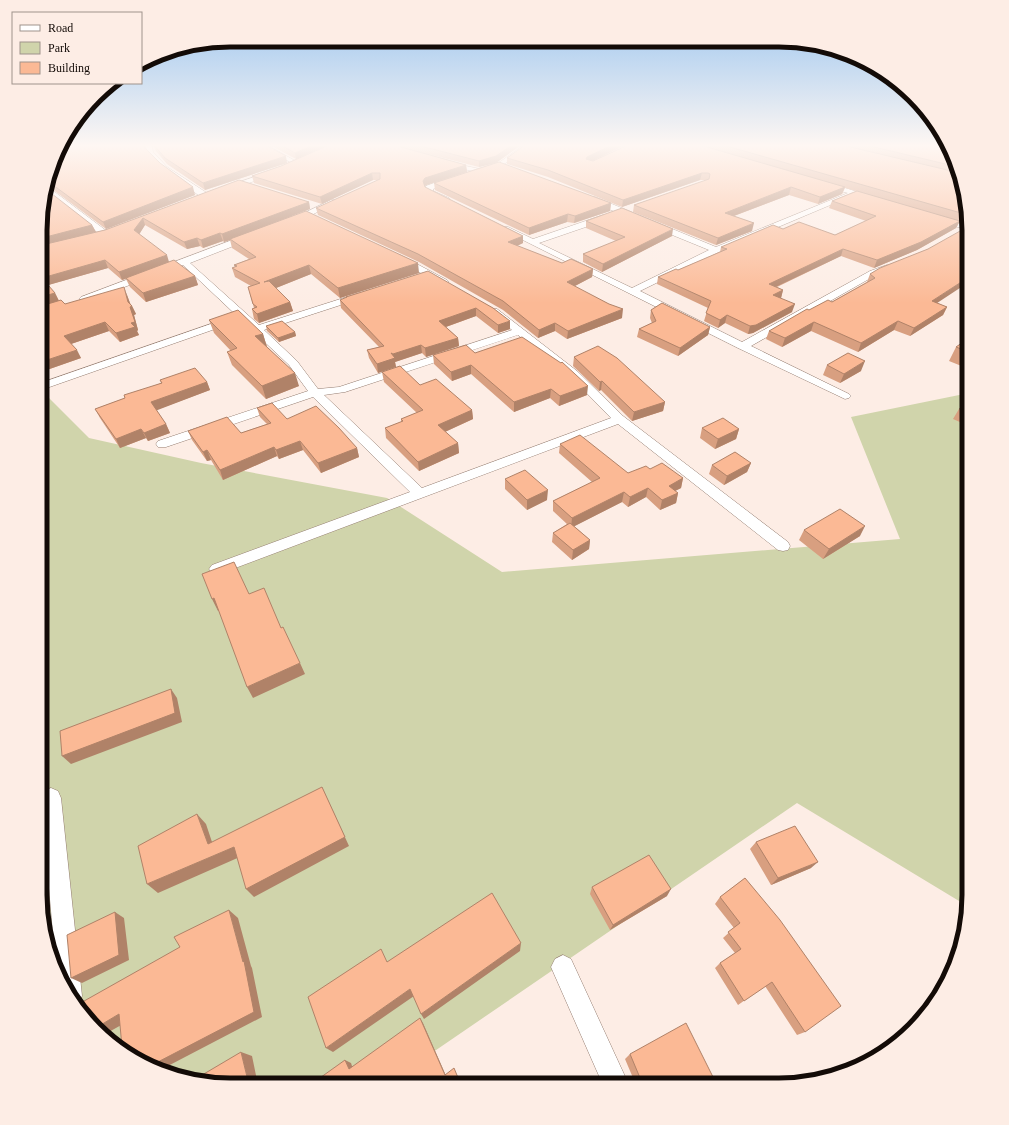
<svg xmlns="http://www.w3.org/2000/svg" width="1009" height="1125" font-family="'Times New Roman',serif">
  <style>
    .green { fill: #d0d4ab }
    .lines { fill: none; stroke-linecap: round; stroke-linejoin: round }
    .minor-casing { stroke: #947d71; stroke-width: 1 }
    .minor { fill: #fff; fill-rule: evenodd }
    .wall { fill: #d89f80 }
    .shaded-wall { fill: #b08268 }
    .building { fill: #fbb995; stroke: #b08268 }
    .rim { fill: none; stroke: #130b07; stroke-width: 5 }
  </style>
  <rect width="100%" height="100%" fill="#fdede5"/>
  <path class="green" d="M41,390L89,438L201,463L387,498L502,572L900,539L851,417L969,393V907L797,803L385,1085H218L135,1059L72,1000L50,956L40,907Z"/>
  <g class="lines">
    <g class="minor-casing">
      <path id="minor" d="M146,145H152L153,152L167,167L207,193V197H201L163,169L147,153Z
        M259,145H267L299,163L294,164Z
        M524,145H532L501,166L480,173L444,164L447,162L480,169L497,164Z
        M272,171L276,173L274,174L229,190H223L222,188Z
        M451,177H457L458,179L433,189V191L449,198V202H443L426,192V186Z
        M821,182H827L876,198L872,200L854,195L719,252L640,291L742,342L870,271L887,265L890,266L891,268L890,270L876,275L751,346L849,394L851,396L849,398L845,399L738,348L501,229L505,227H508L533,239L603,215H609V219L539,243L632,288L709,250L589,201V197H595L716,247L848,193L821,186Z
        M48,187L108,232L109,234L108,236H102L46,192Z
        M331,200H337L338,202L295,223H289L288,221Z
        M936,217H939L969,225V230L936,221Z
        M251,233L255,236L254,238L190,263L259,325L356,294L359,293L364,296L362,298L264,330L297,361L318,389L339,387L512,330L489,311L491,309H497L577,371L623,416L788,542L790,546L788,550L783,551L778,550L618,424L222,573L217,575L212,573L209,569L212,565L410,492L313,397L166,447H158L156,444L158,441L308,391L289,365L183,265L87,301H81L79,299L81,297ZM518,335L569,375L611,418L422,488L324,395L345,392Z
        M400,255L447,280L449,282L447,284H441L397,260L396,258L397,256Z
        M231,317L236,320L235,322L41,390V383Z
        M51,788L58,791L61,798L82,996L77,1005L72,1000L56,967L41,798L44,791Z
        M563,955L571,959L629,1085H603L551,967L555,959Z"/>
    </g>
    <use href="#minor" class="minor"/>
  </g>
  <path class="wall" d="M62,145H145V149L160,163L195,195L106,229L48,186Z
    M153,145H266L287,163L205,190L167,164L156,151Z
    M270,145H521L497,162L611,203L610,211L574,223L567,222L529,235L435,190L434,183L494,163L479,167L424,153L466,165L467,172L426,185L425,186V187L523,243L517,246L562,263L593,269L592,277L575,286L622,318L567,339L555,331L538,338L503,310L419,262L318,215L316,208L379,180H373L322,204L254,183L252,176L281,166L296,159Z
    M525,145H625L593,161L628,145H947L959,169L969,218V224L937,215L960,221L956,228L917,250L874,268L841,256L777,287L783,290L781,298H780L792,312L753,333L748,334L725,323L718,328L704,321L708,308L657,284L658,277L678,270L720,252L721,247L783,229L835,235L866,221L829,208L832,201L856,191L845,188L842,194L818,204L789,195L734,216L752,231L716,245L633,212L634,205L707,180H700L622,207L548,177L507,164V158Z
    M239,180L309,202L310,209L291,216L419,273L340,298L311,274L276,288L290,302L293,311L259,323L254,319L252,309L254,308L248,287L251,286L235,277L232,268L235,267L234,265L249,259L232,248L230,240L224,242L223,241L203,248L200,246L187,249L145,225L139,234L169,262L195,276L198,285L146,302L130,287L126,279L122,280L108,268L48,285L55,293L59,301L65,304L127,295L130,303L132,306L136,314L134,315L138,330L137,331L139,335L120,342L109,331L71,344L81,358L41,372L42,205L92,225L96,232L105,230Z
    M586,221L672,236L602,272L583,262V254L616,241L586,228Z
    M928,249L937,303L947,307L943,315L910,336L894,330L858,352L811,331L782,347L766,339L769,331L809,310L832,302L867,282L870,274Z
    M428,271L510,329L498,333L476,316L446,327L458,338L459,346L426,357L422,353L395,362L396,367L378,373L369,358L367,350L379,347L341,308L340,300L347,298L346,297Z
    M651,310L710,327L708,335L678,356L637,337L639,329L652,323L650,318Z
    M209,320L263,334L267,347H266L299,386L266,399L232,365L227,352L231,351L214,333Z
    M266,326L295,332L296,336L279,342L267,331Z
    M969,338V369L949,361L956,347Z
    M475,353L587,395L559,406L550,398L514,412L471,374L452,381L434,364L433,355Z
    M574,357L665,402L663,411L632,421L601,390L599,391L573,366Z
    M827,365L861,371L840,383L823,375Z
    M382,372L420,385L472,410L473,419L445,432L458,443L459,453L419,471L386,438L385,428L401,422V419L417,413L384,382Z
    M160,380L207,382L210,390L156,410L166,424L170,433L148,441L146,438L120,448L100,418L95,409L125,398L161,383Z
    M969,402V426L953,419L959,409Z
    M257,408L287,419L357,448L359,457L321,473L303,450L279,459L277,456L223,480L211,460L207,461L192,440L188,431L241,433L267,424L260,417Z
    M702,428L739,429L736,439L715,449L700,438Z
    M560,444L628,473L650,469L683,478L681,488L675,491L678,493L676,503L660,510L646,497L628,507L622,502L574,526L590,540L589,549L572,560L552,542L553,533L567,524L553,511V501L592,482L559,453Z
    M751,463L747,472L724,485L709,474L712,465Z
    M505,479L547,500L527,510L505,489Z
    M804,530L860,536L823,559L799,540Z
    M756,842L811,868L771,885L750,849Z
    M745,878L805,1032L797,1035L765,986L738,1005L715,968L720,963L735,953L723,938L734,928L715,904L720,897Z
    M592,887L667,896L610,930L590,894Z
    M630,1054L717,1085H636L625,1059Z"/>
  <path class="shaded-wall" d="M313,145H329L296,159L295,153Z
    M401,145H405V149L401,151Z
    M512,145H521L496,163L479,167V161Z
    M612,145H625L586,164L587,157Z
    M286,156L287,163L205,190L203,183Z
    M466,165L467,172L426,185L424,188L423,181L425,178Z
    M372,173L373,180L322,204L320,197Z
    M702,173L700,180L622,207L623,200Z
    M193,187L195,195L106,229L103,222Z
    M791,187L789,195L723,220L725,213Z
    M845,187L842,194L818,204L820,197Z
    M309,202L310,209L231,239H230V240L224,242L222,234Z
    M611,203L610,211L574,223L575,216Z
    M568,214L567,222L529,235V228Z
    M143,218L145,225L137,238L134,230Z
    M960,221L956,228L917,250L874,268L877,260Z
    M754,223L752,231L716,245L718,238Z
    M92,225L96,232L42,247V238Z
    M673,229L672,236L602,272L603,264Z
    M220,233L223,241L203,248L201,240Z
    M523,236V243L508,250V242Z
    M197,238L200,246L187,249L184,242Z
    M843,249L841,256L767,291L769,284Z
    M167,255L169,262L122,280L119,272Z
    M105,260L108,268L45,286L42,278Z
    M418,263L419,273L340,298L338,288Z
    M309,265L311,274L266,292L264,282Z
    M593,269L592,277L567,290V282Z
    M195,276L198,285L146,302L143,293Z
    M969,277V282L928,309L932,301Z
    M124,287L127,295L131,306H132L136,314L134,315L138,330L137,331L139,335L120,342L116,333L131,323L128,302Z
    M783,290L781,298L770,303L773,295Z
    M55,293L59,301L41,307V297Z
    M290,302L293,311L259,323L257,314Z
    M795,304L792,312L753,333L748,334L750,326Z
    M947,307L943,315L910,336L914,328Z
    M476,308V316L440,329L439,321Z
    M623,309L622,318L567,339L568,331Z
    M727,315L725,323L718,328L720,320Z
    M510,321V329L498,333V325Z
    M898,321L894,330L858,352L861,343Z
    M105,322L109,331L68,345L64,336Z
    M814,322L811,331L782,347L785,338Z
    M555,323V331L538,338L539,330Z
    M710,327L708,335L678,356L680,348Z
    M295,332L296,336L279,342L278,338Z
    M263,334L267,347L259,349L255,336Z
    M458,338L459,346L426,357L425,348Z
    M421,345L422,353L395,362L396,367L378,373L377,364L393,354Z
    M77,350L81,358L41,372V362Z
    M865,361L861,371L840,383L844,374Z
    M471,365V374L452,381L451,372Z
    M295,373L299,386L266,399L262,386Z
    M602,381L601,390L599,391L600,382Z
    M207,382L210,390L155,411L151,402Z
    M588,386L587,395L559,406L560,396Z
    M551,389L550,398L514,412V402Z
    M665,402L663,411L632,421L634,412Z
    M472,410L473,419L438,435V425Z
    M166,424L170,433L148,441L144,433Z
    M141,429L146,438L120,448L116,439Z
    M739,429L736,439L715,449L718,439Z
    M300,441L303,450L279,459L276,450Z
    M458,443L459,453L419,471L418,462Z
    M274,447L277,456L223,480L220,470Z
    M357,448L359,457L321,473L318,463Z
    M207,450L211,460L207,461L203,452Z
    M751,463L747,472L724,485L727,476Z
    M683,478L681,488L667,495L669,486Z
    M648,488L646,497L628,507L630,497Z
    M548,490L547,500L527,510V500Z
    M624,492L622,502L571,528L572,518Z
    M678,493L676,503L660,510L662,500Z
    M865,526L860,536L823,559L829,549Z
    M590,540L589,549L572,560L573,550Z
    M214,598L220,610L218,611L212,599Z
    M300,663L305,674L253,698L247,687Z
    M171,689L177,698L182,722L71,764L62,756Z
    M322,787L349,846L254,897L246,889Z
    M197,814L206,824L216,854L208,844Z
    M41,845L43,847L45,917L42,918L40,907Z
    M234,847L242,856L158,893L147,884Z
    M818,862L811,868L771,885L778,878Z
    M671,889L667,896L610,930L613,925Z
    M229,910L238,918L251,966L252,968L262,1017L164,1068L152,1065L243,962Z
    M115,912L124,918L129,960L82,983L71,978Z
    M521,943L520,951L424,1019L421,1014Z
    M410,989L414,996L333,1052L326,1048Z
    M119,1014L132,1019L107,1033L99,1026Z
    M420,1018L423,1023L447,1078L445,1075Z
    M241,1052L252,1056L258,1085H249Z
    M345,1060L351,1063L354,1072L349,1069Z"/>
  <path class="building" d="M62,145H143L144,147L160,163L193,187L103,222L49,182Z
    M154,145H266L286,156L203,183L165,158Z
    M281,145H313L295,153Z
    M329,145H401V147L466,165L425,178L423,181L425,187L523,236L508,242L562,263L571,259L593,269L567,282L609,304L623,309L568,331L555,323L539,330L503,301L418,254L316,208L380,179V173H372L320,197L252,176L281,166Z
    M417,145H512L496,156L479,161Z
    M525,145H612L587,157L586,159L593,161L628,145H700L845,187L820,197L791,187L725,213L754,223L718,238L634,205L709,179L710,174L708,173H702L623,200L548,170L507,158Z
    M723,145H842L960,173L968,215Z
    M866,145H947L958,167Z
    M499,162L611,203L575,216L568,214L529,228L434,183Z
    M239,180L309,202L222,234L220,233L201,240L197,238L184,242L143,218L134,230L167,255L119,272L105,260L42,278V245L105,230Z
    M47,190L92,225L42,238V205Z
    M857,191L960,221L921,242L877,260L843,249L769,284L783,290L773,295L795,304L756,325L750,326L727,315L720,320L706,313L711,301L658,277L676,269L678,270L727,249L721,247L773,225L783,229L799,222L835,235L876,216L832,201Z
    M622,208L673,229L603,264L583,254L625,237L586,221Z
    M306,211L418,263L338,288L309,265L264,282L269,281L290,302L257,314L252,309L257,307L253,304L248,287L260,283L232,268L237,266L234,265L256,257L230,239Z
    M969,226V277L932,301L947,307L914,328L898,321L861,343L814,322L785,338L769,331L807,309L809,310L828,300L832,302L875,278L870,274L880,268L928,249Z
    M174,260L195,276L143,293L126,278Z
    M428,271L493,308L510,321L498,325L476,308L439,321L458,338L425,348L421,345L393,354L391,353L395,358L377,364L367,350L384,346L340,300L347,297H346Z
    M42,278L55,293L41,297Z
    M124,287L128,302L132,306L130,307L135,322L131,323L135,327L116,333L105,322L64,336L77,350L41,362V306L61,300L65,304Z
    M662,303L710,327L680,348L639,329L656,321L651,310Z
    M238,310L263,334L255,336L295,373L262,386L227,352L237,348L209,320Z
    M282,321L295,332L278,338L266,326Z
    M522,337L561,363L562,362L588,386L560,396L551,389L514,402L471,365L451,372L433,355L466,345L475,353Z
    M969,338V352L956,347Z
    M598,346L617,358L665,402L634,412L602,381L600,382L574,357Z
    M848,353L865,361L844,374L827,365Z
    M400,366L420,385L436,379L472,410L438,425L458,443L418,462L385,428L403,421L401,419L423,410L382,372Z
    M195,368L207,382L151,402L166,424L144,433L141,429L116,439L95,409L125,398L124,395L162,383L160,380Z
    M969,402V414L959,409Z
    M272,403L287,419L316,406L339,428L357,448L318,463L300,441L276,450L274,447L220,470L207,450L203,452L188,431L227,417L241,433L271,423L257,408Z
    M723,418L739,429L718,439L702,428Z
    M580,435L628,473L646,466L650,469L662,463L683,478L669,486L678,493L662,500L648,488L630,497L624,492L572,518L553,501L600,478L560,444Z
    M735,452L751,463L727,476L712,465Z
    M525,470L548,490L527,500L505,479Z
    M840,509L865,526L829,549L804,530Z
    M570,523L590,540L573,550L553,533Z
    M234,562L249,594L264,588L281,628L283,627L300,663L247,687L214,598L212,599L202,574Z
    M171,689L175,713L62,756L60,731L89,720Z
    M322,787L345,837L246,889L234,847L147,884L138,846L197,814L208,844Z
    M795,826L818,862L778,878L756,842Z
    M649,855L671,889L613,925L592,887Z
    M745,878L780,920L841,1006L805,1032L772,982L744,1001L720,963L741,949L728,932L740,923L720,897Z
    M492,893L521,943L421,1014L410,989L326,1048L308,997L381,949L387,962Z
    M229,910L243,962L244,961L254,1012L152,1065L135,1059L122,1047L119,1014L99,1026L77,1005L180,947L174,937Z
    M115,912L119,955L71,978L67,935Z
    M420,1018L445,1075L454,1068L461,1085H310L345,1060L349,1069Z
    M686,1023L717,1085H643L630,1054Z
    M241,1052L249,1085H218L197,1078Z"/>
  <linearGradient id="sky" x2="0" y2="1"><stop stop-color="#97c3ef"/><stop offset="0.48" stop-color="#fef7f3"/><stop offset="1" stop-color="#fef7f3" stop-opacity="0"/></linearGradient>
  <rect width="1009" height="303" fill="url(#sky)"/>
  <path d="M0 0H1009V1125H0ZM230 47H779A183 183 0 0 1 962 230V895A183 183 0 0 1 779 1078H230A183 183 0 0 1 47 895V230A183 183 0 0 1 230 47Z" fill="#fdede5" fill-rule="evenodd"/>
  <path class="rim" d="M230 47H779A183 183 0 0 1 962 230V895A183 183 0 0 1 779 1078H230A183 183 0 0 1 47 895V230A183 183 0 0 1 230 47Z"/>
  <rect x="12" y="12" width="130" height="72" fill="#fdede5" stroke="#9f938c"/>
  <rect x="20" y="25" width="20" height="6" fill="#ffffff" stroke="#9f938c"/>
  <text x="48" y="32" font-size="12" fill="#130b07">Road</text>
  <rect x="20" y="42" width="20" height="12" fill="#d0d4ab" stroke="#9f938c"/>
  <text x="48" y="52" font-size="12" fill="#130b07">Park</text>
  <rect x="20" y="62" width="20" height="12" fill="#fbb995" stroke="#9f938c"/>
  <text x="48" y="72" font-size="12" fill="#130b07">Building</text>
</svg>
